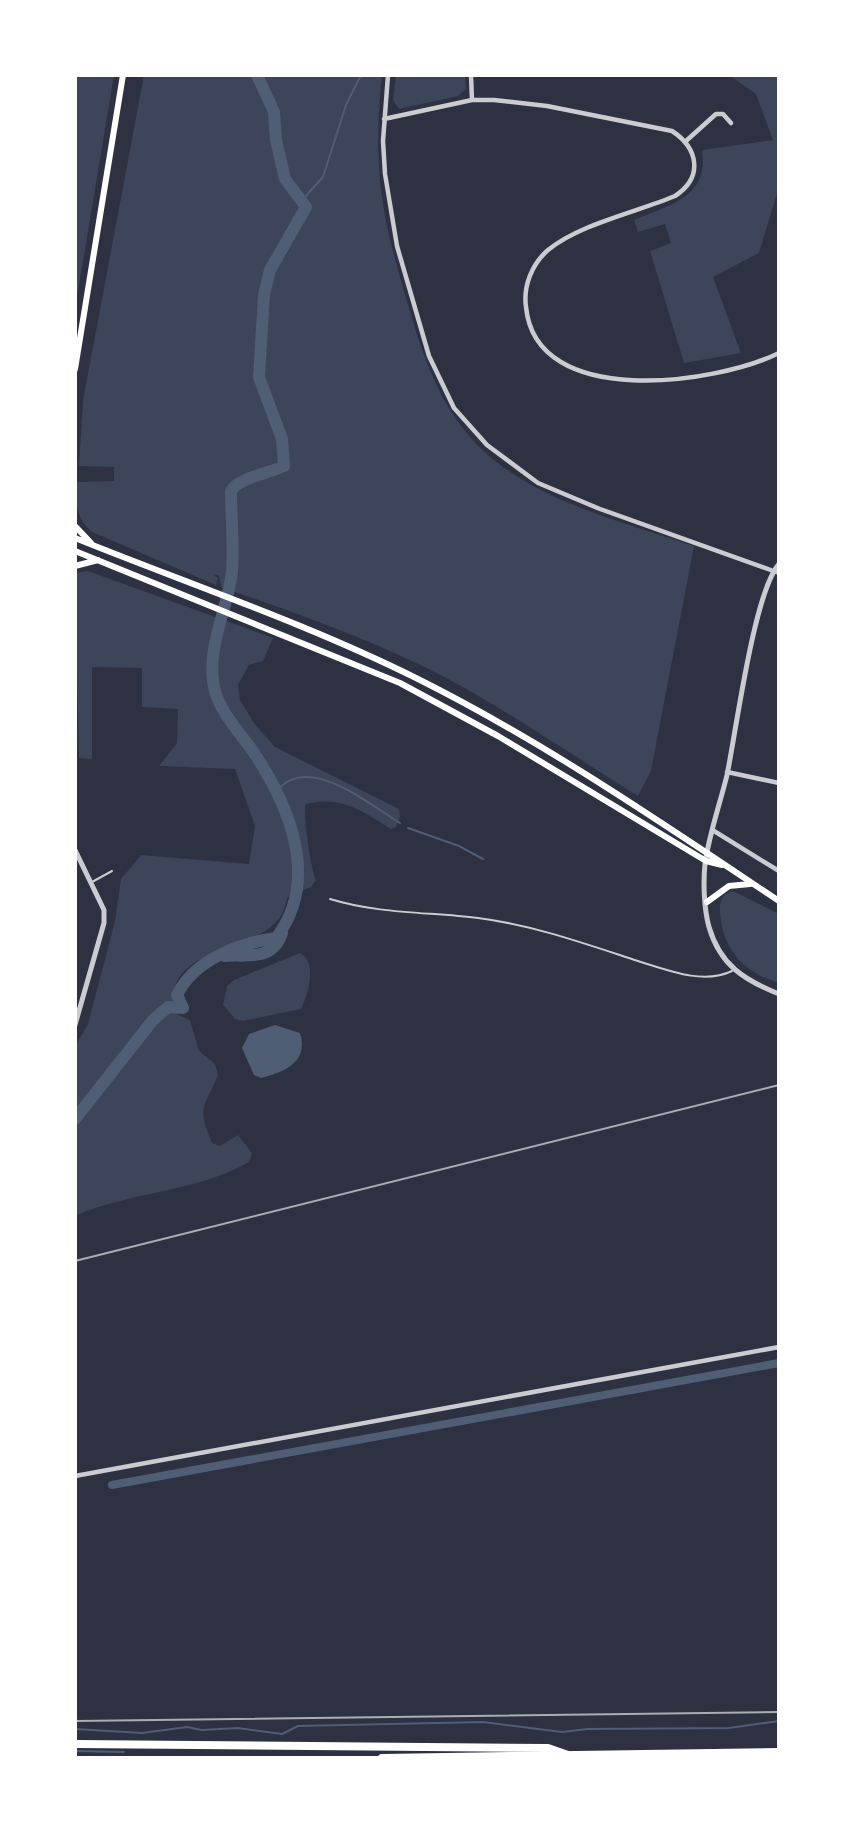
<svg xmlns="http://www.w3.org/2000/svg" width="854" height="1833" font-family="Commissioner,sans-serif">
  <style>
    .green { fill: #3c4559 }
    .water { fill: #4f5d75 }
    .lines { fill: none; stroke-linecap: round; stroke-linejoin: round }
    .stream { stroke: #4f5d75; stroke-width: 2 }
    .canal { stroke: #4f5d75; stroke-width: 8 }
    .river { stroke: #4f5d75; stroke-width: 12 }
    .service { stroke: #caccd0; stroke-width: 2 }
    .minor { stroke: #caccd0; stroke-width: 4.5 }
    .tertiary { stroke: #caccd0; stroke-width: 5 }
    .secondary { stroke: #fff; stroke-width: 6 }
    .motorway { stroke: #fff; stroke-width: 8 }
    .rail { stroke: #abadb3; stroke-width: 2 }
  </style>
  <rect width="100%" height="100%" fill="#2d3142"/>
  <path class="green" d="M75,75H114L75,309Z
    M144,75H382C379,105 377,135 379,166C381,208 392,250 404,291C423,357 441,420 499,464C555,506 629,524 694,546L651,771L638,796C575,757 513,714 448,679C376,641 298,614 221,587L219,576L213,574L218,578L216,585L92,532C75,517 76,503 76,482L114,481V467L79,466L83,400Z
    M396,75H465L466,89L458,96L399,109L393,100Z
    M729,75H779V187L759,253L713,277L741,353L684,363L650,251L671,243L665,224L638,232L634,220C670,204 709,198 702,150L773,140L756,94Z
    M88,571L273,638L263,661L249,665L238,685L240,700L254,723L275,747L399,809L400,817L396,827L391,829C364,812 340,795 306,804C302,811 311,870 316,880L311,887L288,897C285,903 284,912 280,917C252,957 156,946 177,1014L190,1020L199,1051L215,1064L218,1075C205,1108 196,1105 212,1143L220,1146L238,1135L252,1153L249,1162C195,1193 131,1191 75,1216V1046L88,1024L115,921L121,879L141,855L249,864L255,826L235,769L159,766L177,743L178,709L142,707V668L92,667V759L79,758L75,573Z
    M733,891L779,914V983C747,974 726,953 721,921C720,911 718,902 725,894Z
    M300,953C318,962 308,995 301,1009L243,1021L235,1019L223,1005L227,986L234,980Z"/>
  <path class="water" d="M275,1025L300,1033C309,1062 285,1072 261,1078L254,1075L242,1048L249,1034Z"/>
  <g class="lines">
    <path class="stream" d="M305,202V197L323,177L346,105L361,75
      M277,791C307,752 369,804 400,823
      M408,828L459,846L483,859
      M75,1729L142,1733L187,1727L202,1730L238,1728L282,1734L298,1726L483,1722L562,1732L587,1729L729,1728L779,1721
      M75,1751L124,1752"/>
    <path class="canal" d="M112,1485L779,1363"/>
    <path class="river" d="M224,956C248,954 272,962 282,933
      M75,1119L153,1020L168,1007L183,1008L177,995C194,960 239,943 276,938C321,880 289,804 252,750C239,732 218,709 214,687C206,647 228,609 232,571C234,545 231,517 231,491C238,478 270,473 284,466L282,439L259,377L264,295L270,270L306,207L285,179L276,140L274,112L257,75"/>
    <path class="service" d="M92,882L112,871
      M330,899C379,914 429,912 478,918C533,925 586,944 638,961C667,970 703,985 732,971"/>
    <path class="minor" d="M388,75L383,141L385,174L397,246L429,356L454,408L487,445L538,483L600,509L779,573
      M471,75L472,100
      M384,119L472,100H494L547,106L672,131C698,148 704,177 675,196C637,212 580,224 548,250C532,264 523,286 526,307C536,410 716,384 779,353
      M686,141L716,114H723L731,123
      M727,772L779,783
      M714,831L779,871
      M75,1476L779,1347"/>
    <path class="tertiary" d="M779,564C754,592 736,732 727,775C720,804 709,834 705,864C703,882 704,909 709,927C720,965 744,980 779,994
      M75,850L104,910V923L75,1025"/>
    <path class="secondary" d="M75,369L123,75
      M75,526L91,543
      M75,538C189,584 308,624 418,679C544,742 662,823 779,901
      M75,551L400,683L498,736L706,861L722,865
      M75,566L98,560
      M707,902L729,886L750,884"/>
    <path class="motorway" d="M75,1744L548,1748L568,1755
      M382,1758L779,1752"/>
    <path class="rail" d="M75,1261L779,1085
      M75,1721L779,1712"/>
  </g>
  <rect width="854" height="1833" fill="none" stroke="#ffffff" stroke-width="154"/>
</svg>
